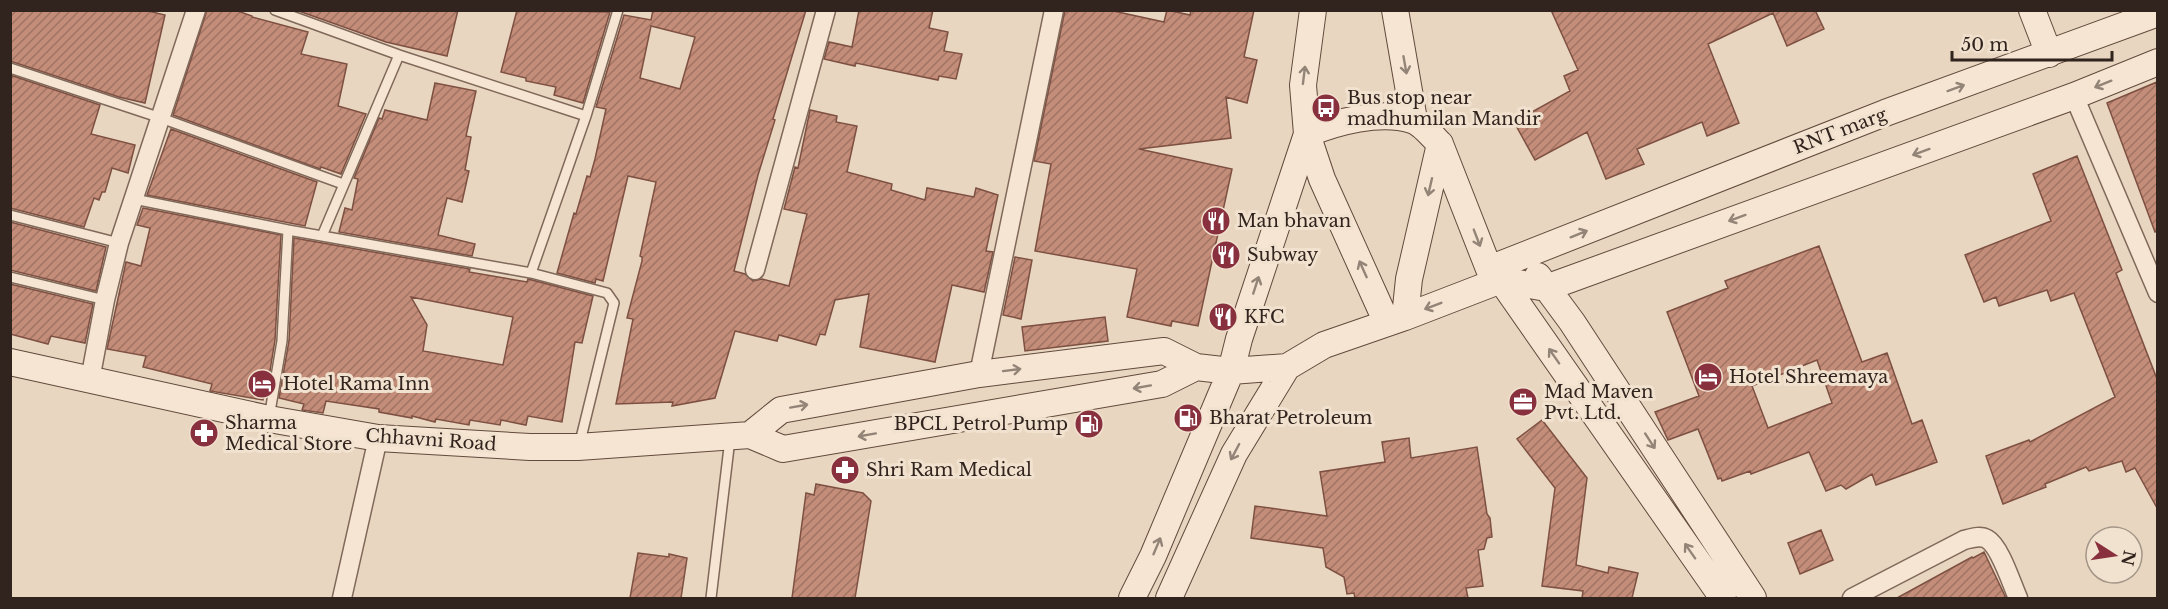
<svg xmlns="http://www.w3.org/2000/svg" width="2168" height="609" font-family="'Libre Baskerville',serif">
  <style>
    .building { fill: url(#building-hatch); stroke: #7d5042; stroke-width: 1.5; fill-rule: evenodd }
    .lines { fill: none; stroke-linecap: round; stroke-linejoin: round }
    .lane-casing { stroke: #80685a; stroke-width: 12 }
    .street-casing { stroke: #80685a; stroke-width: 21 }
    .secondary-casing { stroke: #624a3d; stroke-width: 28 }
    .lane { stroke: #f5e5d2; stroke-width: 9 }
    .street { stroke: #f5e5d2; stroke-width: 18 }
    .secondary { stroke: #f5e5d2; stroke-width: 26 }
    .oneway { stroke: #938478 }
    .labels { text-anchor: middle; stroke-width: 6; stroke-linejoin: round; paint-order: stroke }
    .poi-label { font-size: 18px; fill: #31231d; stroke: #f1e2cf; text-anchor: start }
    .street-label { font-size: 18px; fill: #31231d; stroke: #f1e2cf }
  </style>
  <defs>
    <pattern id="building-hatch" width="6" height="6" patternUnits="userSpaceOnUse" patternTransform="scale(1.5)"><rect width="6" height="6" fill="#c48d79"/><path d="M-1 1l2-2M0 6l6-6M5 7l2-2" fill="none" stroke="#a07363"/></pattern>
  </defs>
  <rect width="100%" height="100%" fill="#e9d6c0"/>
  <path class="building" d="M10,10H144L165,15L145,103L119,97L10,61Z
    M207,10H235L252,16V17L308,32L301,54L347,64L338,106L366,114L341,174L321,167L320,169L173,115Z
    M296,10H458L447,56L386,42Z
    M517,10L610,12L583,103L554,95L556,87L526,81V78L501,72Z
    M653,10H806L773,119L775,120L758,175L734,271L745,274L753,281L762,279L789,286L807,214L784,209L795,167L798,168L810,110L837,116L836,122L857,126L847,172L892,184L891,190L925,200L927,188L974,197L976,188L998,195L986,251L993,252L984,292L952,285L935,362L860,347L869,294L835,300L825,335L820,334L816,345L779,335L777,341L735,331L715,398L672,406L673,402L616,404L633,319L627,318L642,261V257L640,256L656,182L628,176L603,281L596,279L595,283L557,273L574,213L576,214L587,176L590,177L595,159L606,109L596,107L624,15L651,20ZM651,26L695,37L680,89L640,78Z
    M859,10H933L929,28L948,32L944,51L962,54L956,79L939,76L938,80L856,63L855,66L824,59L829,42L852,47Z
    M1065,10H1109L1164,22L1167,10L1190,15L1191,10H1254L1244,57L1257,60L1247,103L1226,97L1231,138L1139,149L1232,169L1198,326L1172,321L1171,326L1127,317L1137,269L1035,251L1051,164L1034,161Z
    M1551,10H1815L1824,29L1787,46L1773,13L1708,44L1739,123L1707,136L1702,122L1637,149L1644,164L1606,179L1587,132L1535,160L1514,122L1570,91L1564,76L1578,70Z
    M10,75L100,105L91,134L135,145L128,173L112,168L105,192H102L99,200L94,198L84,227L10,208Z
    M2157,82V231L2155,232L2107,103Z
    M435,83L476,91L466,136L471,137L465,170L469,171L462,202L447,198L438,235L475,244L472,256L339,232L345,208L352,210L358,179L354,178L379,118L382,119L385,110L427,120Z
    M171,129L317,182L305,226L147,195Z
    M2077,156L2122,270L2116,273L2157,379V508L2135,468L2126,472L2122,461L2089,471L2086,467L2045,484L2046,487L2003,504L1986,456L2029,440L2030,442L2115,397L2074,293L2051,301L2047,290L1999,306L1996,297L1984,302L1965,255L2051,221L2033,174Z
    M143,208L281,235L275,340L266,395H264L263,400L210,391L212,384L143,367L146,356L107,349L126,262L141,266L150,228L137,225Z
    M10,222L106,247L96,291L10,270Z
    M294,238L470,269L469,272L527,282L528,279L593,296L582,343L575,342L562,422L528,416L526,425L501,420L500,425L470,420L469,425L436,419L435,422L412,416V418L379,412V409L326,401L323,413L302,410L304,404L279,398L289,341ZM411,297L513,317L503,365L423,351L427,325Z
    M1819,246L1862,362L1887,353L1912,424L1922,420L1937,462L1876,485L1872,474L1846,489L1841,485L1826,491L1809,452L1751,474L1750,471L1722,481L1721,478L1718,479L1698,429L1668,440L1655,412L1699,396L1667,312L1728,288L1725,281ZM1817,360L1832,403L1768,428L1752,386Z
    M1015,257L1032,260L1021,319L1003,315Z
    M10,284L93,304L85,343L51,336L48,344L10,334Z
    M1105,317L1108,341L1025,351L1022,327Z
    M1542,420L1587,478L1576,565L1608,573L1609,567L1638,573L1632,598H1582L1583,591L1542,586L1555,488L1517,439Z
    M1409,438L1411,458L1477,447L1487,514L1490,518L1492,537L1487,538L1484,549L1478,550L1483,586L1466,588L1468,598H1355L1354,593L1347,594L1344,577L1326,567L1323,548L1251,538L1255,506L1327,516L1320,472L1385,462L1382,442Z
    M816,484L863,493L871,501L855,598H792L806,493L814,495Z
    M1821,530L1833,560L1800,574L1788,543Z
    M1984,552L2006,598H1897L1972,557L1973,558Z
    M638,553L669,557V554L687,558L681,598H630Z"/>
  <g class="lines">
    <g class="lane-casing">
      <path id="lane" d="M275,10L399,55L586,116
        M10,68L161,118L343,184
        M134,199L288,230L531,273L607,293L614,303L579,446
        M10,215L119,243
        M322,236L399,55
        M531,273L586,116L618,10
        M10,277L105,300
        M269,418L282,341L288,230
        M711,598L730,439"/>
    </g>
    <g class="street-casing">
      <path id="street" d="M2074,96L2158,293
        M755,270L826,10
        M979,374L1054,10
        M90,380L105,300L119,243L196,10
        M342,598L378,438
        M1852,598L1964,540C1972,538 1980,535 1987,539C2000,546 2012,585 2018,598"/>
    </g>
    <g class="secondary-casing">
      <path id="secondary" d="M1395,10L1414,120
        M2032,10L2049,54
        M1440,144L1489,269L1501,280L1723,598
        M1489,269L1885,113L2158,13
        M1538,276L1572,322L1753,598
        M1405,317L1501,280L1546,288L2074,96L2158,62
        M10,362L269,419L378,438L530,447H578L750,435L783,449L1162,384L1196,367
        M750,435L781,410L979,374L1164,351L1196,367L1231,371L1287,367
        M1132,598L1153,556L1231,371L1239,339L1307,134L1303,85L1313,10
        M1169,598L1234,454L1287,367L1324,345L1405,317L1409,279L1440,144C1433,137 1422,123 1412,120C1380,110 1336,122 1307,134L1322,179L1387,323"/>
    </g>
    <use href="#lane" class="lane"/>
    <use href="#street" class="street"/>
    <use href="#secondary" class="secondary"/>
  </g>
  <defs><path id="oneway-shaft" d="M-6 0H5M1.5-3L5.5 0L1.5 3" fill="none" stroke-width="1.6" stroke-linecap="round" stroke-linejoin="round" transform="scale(1.5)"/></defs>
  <g class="oneway">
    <use href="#oneway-shaft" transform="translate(1405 65) rotate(80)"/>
    <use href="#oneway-shaft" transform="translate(1304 75) rotate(-83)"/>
    <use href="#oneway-shaft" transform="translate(2103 84) rotate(158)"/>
    <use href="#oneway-shaft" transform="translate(1956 88) rotate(-20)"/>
    <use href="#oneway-shaft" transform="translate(1921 152) rotate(160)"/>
    <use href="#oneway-shaft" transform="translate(1430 187) rotate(103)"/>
    <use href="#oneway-shaft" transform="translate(1737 218) rotate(160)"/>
    <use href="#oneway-shaft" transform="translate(1579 234) rotate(-22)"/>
    <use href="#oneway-shaft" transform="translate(1477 238) rotate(69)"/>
    <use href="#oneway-shaft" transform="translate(1363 269) rotate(-114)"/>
    <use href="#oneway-shaft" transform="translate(1256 285) rotate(-72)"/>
    <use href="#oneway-shaft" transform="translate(1433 306) rotate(159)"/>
    <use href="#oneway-shaft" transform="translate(1554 356) rotate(-125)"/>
    <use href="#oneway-shaft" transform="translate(1012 370) rotate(-7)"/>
    <use href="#oneway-shaft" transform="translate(1142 387) rotate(170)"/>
    <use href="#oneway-shaft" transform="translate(799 406) rotate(-10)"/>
    <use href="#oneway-shaft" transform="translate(867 435) rotate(170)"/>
    <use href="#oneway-shaft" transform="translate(1650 441) rotate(57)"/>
    <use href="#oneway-shaft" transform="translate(1235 452) rotate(118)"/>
    <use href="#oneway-shaft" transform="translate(1157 546) rotate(-67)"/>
    <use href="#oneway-shaft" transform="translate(1690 551) rotate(-125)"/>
  </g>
  <defs>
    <g id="bus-disc" transform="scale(1.5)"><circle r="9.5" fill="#89303e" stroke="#f1e2cf"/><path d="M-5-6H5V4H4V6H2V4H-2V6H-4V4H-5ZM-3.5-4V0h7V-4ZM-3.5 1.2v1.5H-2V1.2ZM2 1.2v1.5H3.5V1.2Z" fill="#fff"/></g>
    <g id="restaurant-disc" transform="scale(1.5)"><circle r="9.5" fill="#89303e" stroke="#f1e2cf"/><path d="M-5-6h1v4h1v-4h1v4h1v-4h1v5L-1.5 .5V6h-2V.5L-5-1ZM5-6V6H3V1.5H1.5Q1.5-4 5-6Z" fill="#fff"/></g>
    <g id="hotel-disc" transform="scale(1.5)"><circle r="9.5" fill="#89303e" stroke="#f1e2cf"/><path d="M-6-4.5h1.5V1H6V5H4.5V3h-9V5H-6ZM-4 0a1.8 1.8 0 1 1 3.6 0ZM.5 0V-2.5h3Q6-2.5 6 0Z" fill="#fff"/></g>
    <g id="office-disc" transform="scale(1.5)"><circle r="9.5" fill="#89303e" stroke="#f1e2cf"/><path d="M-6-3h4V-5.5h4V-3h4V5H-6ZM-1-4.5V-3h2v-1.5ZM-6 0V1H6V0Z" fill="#fff"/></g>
    <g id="fuel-disc" transform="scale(1.5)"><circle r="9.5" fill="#89303e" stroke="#f1e2cf"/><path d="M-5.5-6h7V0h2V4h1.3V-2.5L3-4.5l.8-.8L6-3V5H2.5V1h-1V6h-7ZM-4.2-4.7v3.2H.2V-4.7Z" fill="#fff"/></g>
    <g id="pharmacy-disc" transform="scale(1.5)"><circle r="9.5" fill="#89303e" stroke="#f1e2cf"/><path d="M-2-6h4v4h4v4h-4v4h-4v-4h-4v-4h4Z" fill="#fff"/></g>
  </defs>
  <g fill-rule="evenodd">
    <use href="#bus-disc" x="1326" y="108"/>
    <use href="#restaurant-disc" x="1216" y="221"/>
    <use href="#restaurant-disc" x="1226" y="255"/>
    <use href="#restaurant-disc" x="1223" y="317"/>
    <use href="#hotel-disc" x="1708" y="377"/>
    <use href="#hotel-disc" x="262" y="384"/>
    <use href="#office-disc" x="1523" y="402"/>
    <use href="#fuel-disc" x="1188" y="418"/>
    <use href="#fuel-disc" x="1089" y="424"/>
    <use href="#pharmacy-disc" x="204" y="433"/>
    <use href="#pharmacy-disc" x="845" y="470"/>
  </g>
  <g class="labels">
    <g class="poi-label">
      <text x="1347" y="104">Bus stop near<tspan x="1347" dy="21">madhumilan Mandir</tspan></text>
      <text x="1237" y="227">Man bhavan</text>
      <text x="1247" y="261">Subway</text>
      <text x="1244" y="323">KFC</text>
      <text x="1729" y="383">Hotel Shreemaya</text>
      <text x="283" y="390">Hotel Rama Inn</text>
      <text x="1544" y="398">Mad Maven<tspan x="1544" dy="21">Pvt. Ltd.</tspan></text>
      <text x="1209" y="424">Bharat Petroleum</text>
      <text x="225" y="429">Sharma<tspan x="225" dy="21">Medical Store</tspan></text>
      <text x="1068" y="430" text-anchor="end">BPCL Petrol Pump</text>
      <text x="866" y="476">Shri Ram Medical</text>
    </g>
    <g class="street-label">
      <text transform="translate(1840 131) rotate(-21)" y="6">RNT marg</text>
      <text transform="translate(431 440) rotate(4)" y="6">Chhavni Road</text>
    </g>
  </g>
  <rect width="2168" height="609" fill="none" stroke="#31231d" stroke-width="24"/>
  <g transform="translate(2114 555) rotate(102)"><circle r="28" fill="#f1e2cf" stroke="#a49688" stroke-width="1.5"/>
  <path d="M0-4.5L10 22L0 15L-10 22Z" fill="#89303e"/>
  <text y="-9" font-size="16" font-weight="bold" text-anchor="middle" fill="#31231d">N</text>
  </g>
  <path d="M1952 51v9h160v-9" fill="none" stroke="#31231d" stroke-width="3"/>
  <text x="1961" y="51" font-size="18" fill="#31231d" stroke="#f1e2cf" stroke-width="4.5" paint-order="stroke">50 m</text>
</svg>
